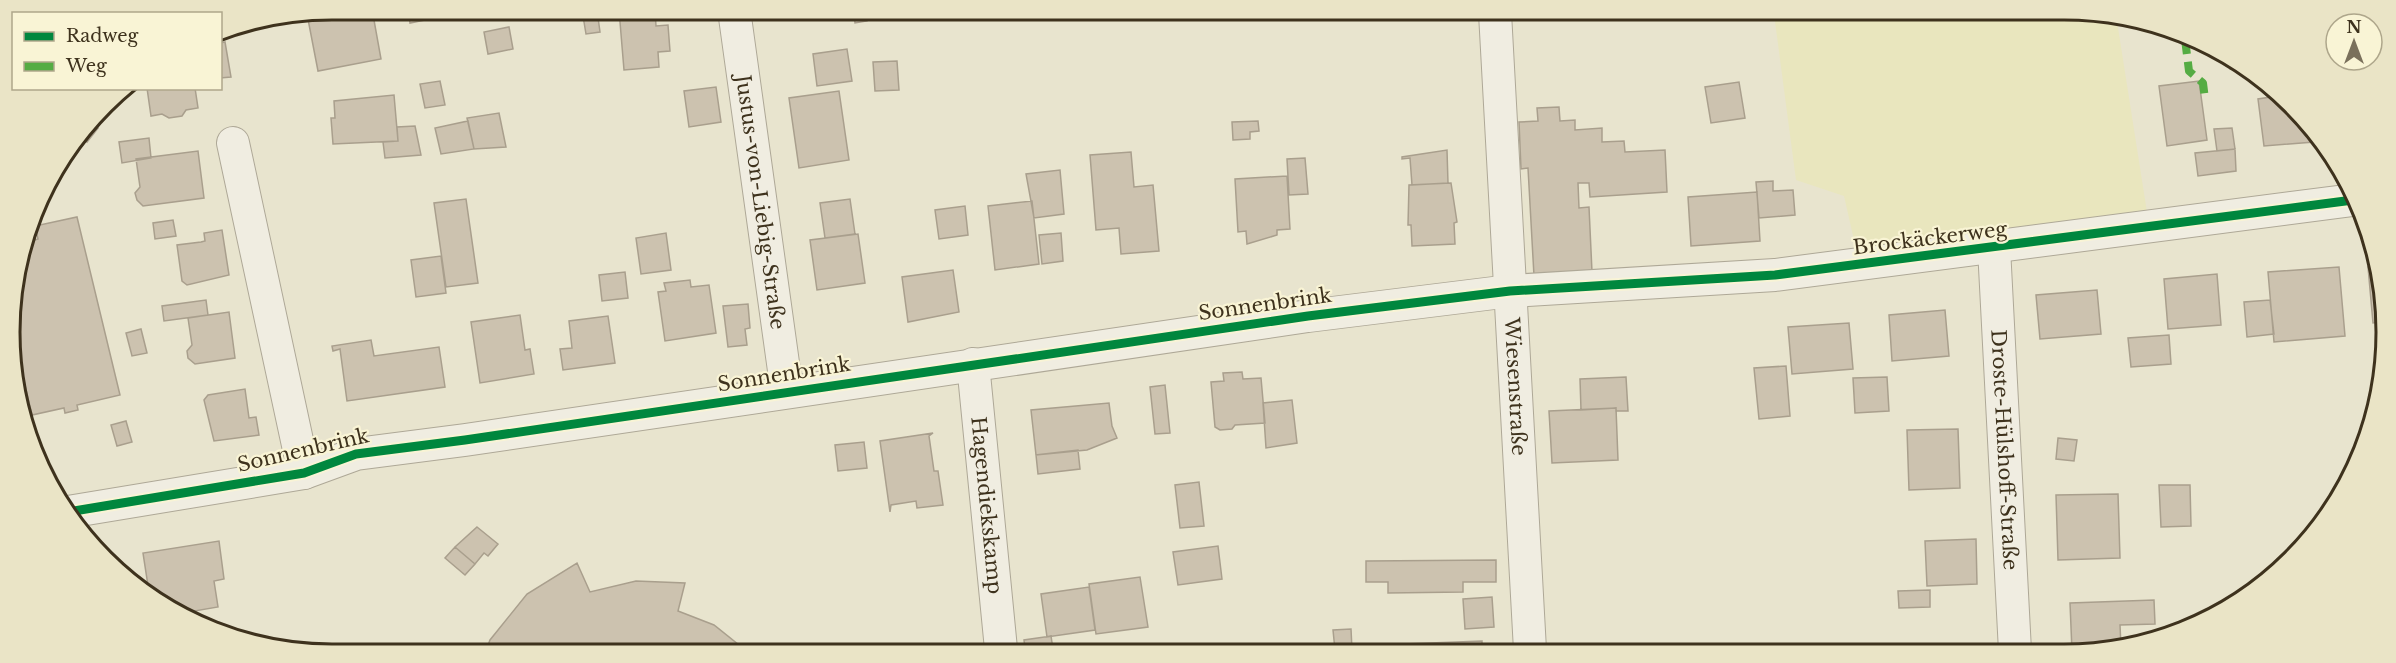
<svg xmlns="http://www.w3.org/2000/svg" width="2396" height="663" font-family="'Libre Baskerville',serif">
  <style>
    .farmland { fill: #e9e6be }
    .building { fill: #ccc2af; stroke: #a99f8d; stroke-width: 1.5 }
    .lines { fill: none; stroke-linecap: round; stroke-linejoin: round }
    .street-casing { stroke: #aea897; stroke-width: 34 }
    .street { stroke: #f0ede1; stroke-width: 32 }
    .quiet { stroke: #55ac43; stroke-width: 8; stroke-dasharray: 15 8; stroke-linecap: butt }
    .cycleway-casing { stroke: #f9f4d5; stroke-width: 13 }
    .cycleway { stroke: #00873e; stroke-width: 9 }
    .labels { text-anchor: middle; stroke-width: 4.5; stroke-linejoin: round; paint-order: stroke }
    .street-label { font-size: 20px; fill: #3e321d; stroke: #f9f4d5 }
    .rim { fill: none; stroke: #3e321d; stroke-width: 3 }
  </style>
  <rect width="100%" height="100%" fill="#e8e4ce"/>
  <path class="farmland" d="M1774,14L2116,15L2149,225L1859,262L1844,196L1796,180Z"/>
  <path class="building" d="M332,9H372L381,59L318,71L307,14Z
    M408,9H464V12L410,23Z
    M582,10H597L600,32L586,34Z
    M619,10H655L656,26L668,25L670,51L658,52L659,67L624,70Z
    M854,11H866L867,21L855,23Z
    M509,27L513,49L488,54L484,32Z
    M225,42L231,77L220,78V43Z
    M847,49L852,81L817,86L813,54Z
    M2229,57L2242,63L2243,67L2230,69Z
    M897,61L899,90L875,91L873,62Z
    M440,81L445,105L425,108L420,84Z
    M2199,81L2207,140L2167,146L2159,86Z
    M1739,82L1745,118L1711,123L1705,87Z
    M716,87L721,122L689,127L684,91Z
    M147,88H195L198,108L186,110L182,116L169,118L162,114L151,116Z
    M839,91L849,160L799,168L789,98Z
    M394,95L398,141L333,144L331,118H335L334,101Z
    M2277,96L2314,134V142L2264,146L2258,99Z
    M1559,107L1560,121L1575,120V130L1602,128V142L1624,141L1625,152L1665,150L1667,192L1590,197L1589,183H1578L1579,208L1589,207L1592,272L1534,276L1528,168L1521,169L1519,122L1538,121L1537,108Z
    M499,113L506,147L474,149L467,118Z
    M468,121L474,149L441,154L435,128Z
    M1258,121L1259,131L1250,132V139L1233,140L1232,122Z
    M92,123L98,128L87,142L82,137Z
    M415,126L421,155L385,158L383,142L398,141L397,127Z
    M2232,128L2235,149L2217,151L2214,129Z
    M149,138L151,158L122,163L119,142Z
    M2235,149L2236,171L2198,176L2195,153Z
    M1447,150L1448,183L1412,185L1410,158L1402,159V157Z
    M198,151L204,198L143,206L137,200L135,193L140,187L136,159Z
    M1131,152L1134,187L1153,185L1159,251L1121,254L1119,228L1096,230L1090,155Z
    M1305,158L1308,194L1289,195L1287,159Z
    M1060,170L1064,214L1034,218L1026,174Z
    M1287,176L1290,229L1277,230V235L1247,244L1246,231L1238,232L1235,179Z
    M1773,181V191L1793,190L1795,215L1759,218L1756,182Z
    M1451,183L1457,222L1454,223L1455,244L1412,246L1411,225H1408L1409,185Z
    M1757,192L1760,241L1691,246L1688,197Z
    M466,199L478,283L446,287L434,203Z
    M850,199L855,234L825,238L820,203Z
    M1032,201L1039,264L995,270L988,206Z
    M965,206L968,235L939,239L935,210Z
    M77,217L120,395L77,405L78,410L65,413L64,408L32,415L12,330L10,310L28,242L38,239L35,226Z
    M173,220L176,236L155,239L153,223Z
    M222,230L229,275L187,285L182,281L177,245L201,242L205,241L204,233Z
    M666,233L671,270L641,274L636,238Z
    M1061,233L1063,261L1042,264L1039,235Z
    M858,234L865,283L817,290L810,240Z
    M441,256L446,293L416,297L411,260Z
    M2380,266L2381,322L2373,323L2368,267Z
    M2339,267L2345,336L2274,342L2268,272Z
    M953,270L959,312L908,322L902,277Z
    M625,272L628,298L602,301L599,275Z
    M2217,274L2221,325L2168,329L2164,279Z
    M690,280L691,287L709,285L716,333L665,341L658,292L666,291L664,283Z
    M2097,290L2101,334L2040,339L2036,295Z
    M206,300L208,315L164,321L162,306Z
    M2270,300L2274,334L2247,337L2244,302Z
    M748,304L750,328L745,329L747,345L728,347L723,306Z
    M1945,310L1949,356L1892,361L1889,315Z
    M229,312L235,358L195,364L188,358L187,351L192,345L188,318Z
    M520,315L525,350L530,349L534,374L480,383L471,322Z
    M608,316L615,363L563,370L560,349L572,348L569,321Z
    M1849,323L1853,369L1792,374L1788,327Z
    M141,329L147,353L132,356L126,333Z
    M2169,335L2171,364L2131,367L2128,338Z
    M371,340L374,356L439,347L445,387L347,401L340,349L333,351L332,346Z
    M1786,366L1790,416L1759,419L1754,368Z
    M1242,372L1243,379L1261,378L1265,423L1235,425L1232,429L1220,430L1215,427L1211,382L1224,381L1223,373Z
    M1626,377L1628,411H1616V408L1581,410L1580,379Z
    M1887,377L1889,411L1855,413L1853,378Z
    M1165,385L1170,433L1155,434L1150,387Z
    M245,389L249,418L256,417L259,435L214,441L204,400L208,395Z
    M1292,400L1297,443L1266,448L1263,403Z
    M1109,403L1112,426L1117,438L1087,450L1036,455L1031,410Z
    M1616,408L1618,460L1552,463L1549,411Z
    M126,421L132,442L117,446L111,425Z
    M1958,429L1960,488L1909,490L1907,430Z
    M933,433L929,436L934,471H938L943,505L917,508L916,501L891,505L890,512L880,441Z
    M2058,438L2077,440L2074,461L2056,459Z
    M864,442L867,468L838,471L835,445Z
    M1078,450L1080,469L1038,474L1036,455Z
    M1199,482L1204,526L1180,528L1175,485Z
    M2159,485H2190L2191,526L2161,527Z
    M2118,494L2120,558L2058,560L2056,495Z
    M477,527L498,544L488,556L484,553L475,564L455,547Z
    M1976,539L1977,584L1927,586L1925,541Z
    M219,541L224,579L214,581L218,607L194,611L195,620L170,611L149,592L143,553Z
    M1218,546L1222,579L1178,585L1173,552Z
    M455,547L475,564L465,575L445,558Z
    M1496,560V582H1463V592L1388,593V582H1366V561Z
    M577,563L590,592L636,581L685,583L678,611L714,625L744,649L487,648L490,640L527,594Z
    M1140,577L1148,627L1096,634L1089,584Z
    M1089,587L1095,630L1047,637L1041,594Z
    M1930,590V607L1899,608L1898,591Z
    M1492,597L1494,627L1465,629L1463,599Z
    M2154,600L2155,624L2120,625L2121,647L2106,651H2072L2070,603Z
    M1351,629L1352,650H1335L1333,630Z
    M1051,636L1053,649H1025L1024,640Z
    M1482,641V650H1404V644Z
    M1970,647V651H1885V650Z"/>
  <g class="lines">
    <g class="street-casing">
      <g id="street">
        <path id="s1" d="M734,10L787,392"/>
        <path id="s2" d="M1495,13L1530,650"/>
        <path d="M233,143L304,473"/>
        <path id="s3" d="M1994,248L2015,651"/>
        <path id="s4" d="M973,364L1001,649"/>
        <path d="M68,512L304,473L356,454L465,440L1308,316L1510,291L1775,275L2353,200"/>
      </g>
    </g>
    <use href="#street" class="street"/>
    <path class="quiet" d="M2185,39L2189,71L2203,83L2205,99"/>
    <g class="cycleway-casing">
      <path id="cycleway" d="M68,512L304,473L356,454L465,440L1308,316L1510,291L1775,275L2353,200"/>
    </g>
    <use href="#cycleway" class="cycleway"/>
  </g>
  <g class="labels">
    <g class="street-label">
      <text dy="7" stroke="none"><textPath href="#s1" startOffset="194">Justus-von-Liebig-Straße</textPath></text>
      <text transform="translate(1930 238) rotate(-7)" y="7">Brockäckerweg</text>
      <text transform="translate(1265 304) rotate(-8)" y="7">Sonnenbrink</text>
      <text transform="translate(784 374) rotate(-9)" y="7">Sonnenbrink</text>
      <text dy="7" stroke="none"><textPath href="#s2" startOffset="374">Wiesenstraße</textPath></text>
      <text transform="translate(303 450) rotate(-13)" y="7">Sonnenbrink</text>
      <text dy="7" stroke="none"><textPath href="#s3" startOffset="202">Droste-Hülshoff-Straße</textPath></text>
      <text dy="7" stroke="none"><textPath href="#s4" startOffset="142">Hagendiekskamp</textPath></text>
    </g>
  </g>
  <path d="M0 0H2396V663H0ZM332 20H2064A312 312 0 0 1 2376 332V332A312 312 0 0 1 2064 644H332A312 312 0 0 1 20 332V332A312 312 0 0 1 332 20Z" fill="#eae4c6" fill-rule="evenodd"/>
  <path class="rim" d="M332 20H2064A312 312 0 0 1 2376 332V332A312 312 0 0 1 2064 644H332A312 312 0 0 1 20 332V332A312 312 0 0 1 332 20Z"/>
  <rect x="12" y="12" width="210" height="78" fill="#f9f4d5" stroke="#aea68b" stroke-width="1.5"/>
  <rect x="24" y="32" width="30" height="9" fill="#00873e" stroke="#aea68b" stroke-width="1.5"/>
  <text x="66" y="42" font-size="18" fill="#3e321d">Radweg</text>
  <rect x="24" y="62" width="30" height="9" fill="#55ac43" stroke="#aea68b" stroke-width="1.5"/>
  <text x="66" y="72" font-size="18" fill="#3e321d">Weg</text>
  <g transform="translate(2354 42)"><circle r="28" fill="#f9f4d5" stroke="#aea68b" stroke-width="1.5"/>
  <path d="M0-4.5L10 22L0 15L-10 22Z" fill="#7a705b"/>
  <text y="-9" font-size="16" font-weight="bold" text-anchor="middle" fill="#3e321d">N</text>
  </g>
</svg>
